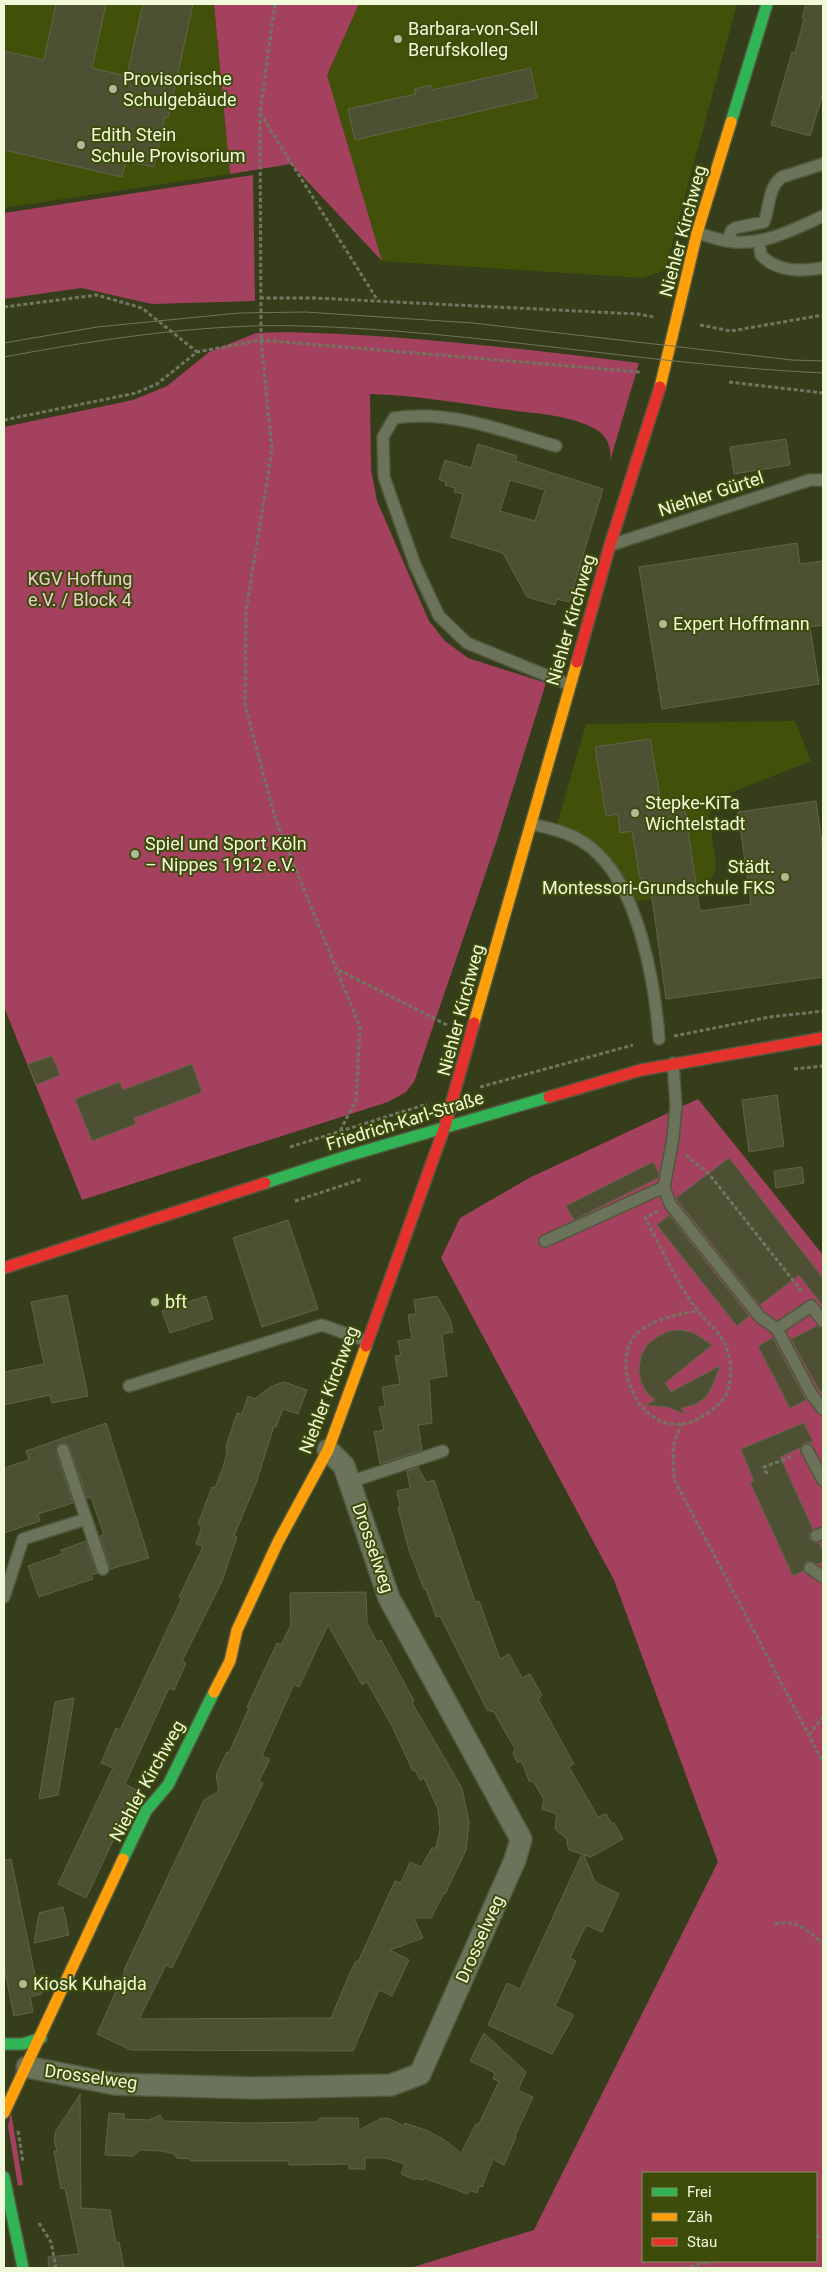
<svg xmlns="http://www.w3.org/2000/svg" width="827" height="2272" font-family="Roboto,sans-serif">
  <style>
    .built { fill: #42510a }
    .green { fill: #a4415f; fill-rule: evenodd }
    .building { fill: #4e5033; stroke: #626447; fill-rule: evenodd }
    .lines { fill: none; stroke-linecap: round; stroke-linejoin: round }
    .lane-casing { stroke: #50573c; stroke-width: 14 }
    .street-casing { stroke: #50573c; stroke-width: 24 }
    .fast-casing { stroke: #50573c; stroke-width: 14 }
    .slow-casing { stroke: #50573c; stroke-width: 14 }
    .jam-casing { stroke: #50573c; stroke-width: 14 }
    .path { stroke: #707660; stroke-width: 3; stroke-dasharray: 4 2.5; stroke-linecap: butt }
    .lane { stroke: #6c735b; stroke-width: 11 }
    .street { stroke: #6c735b; stroke-width: 21 }
    .fast { stroke: #30b455; stroke-width: 11 }
    .slow { stroke: #ff9f0a; stroke-width: 11 }
    .jam { stroke: #e5322d; stroke-width: 11 }
    .tram { stroke: #70755d; stroke-width: 1 }
    .poi-dot { fill: #afb897; stroke: #3d4c0b; stroke-width: 2 }
    .labels { text-anchor: middle; stroke-width: 4; stroke-linejoin: round; paint-order: stroke }
    .poi-label { font-size: 18px; fill: #f0fada; stroke: #3d4c0b; text-anchor: start }
    .street-label { font-size: 18px; fill: #f0fada; stroke: #3d4c0b }
    .park-label { font-size: 18px; fill: #edccd4; stroke: #3d4c0b }
  </style>
  <rect width="100%" height="100%" fill="#353d1a"/>
  <path class="built" d="M4,4H214L230,174L4,208Z
    M359,4H737L665,270L643,278L382,261L327,75Z
    M795,721L811,761L725,795L716,801L709,816L716,864L715,872L708,884L698,891L633,902L626,884L557,825L586,724Z"/>
  <path class="green" d="M214,4H359L327,75L382,261L291,164L230,174Z
    M253,175L255,301L152,304L81,288L4,299V213Z
    M288,332C406,335 522,349 639,363L610,461C612,448 607,435 595,429C571,415 537,414 510,410C464,404 416,395 370,394L371,469L377,501L429,621L445,641L468,658L546,683L497,840L414,1082L406,1092L388,1102L82,1200L4,1007V427L133,400L167,386L209,352L256,333Z
    M698,1099L823,1255V2268H410L534,2230L718,1862L614,1580L441,1258L460,1218L529,1178ZM643,2173H816V2261H643Z
    M11,2112L23,2185L18,2186L8,2126Z"/>
  <path class="building" d="M56,4H106L92,68L127,76L143,4H193L168,118L165,117L154,167L126,161L122,177L4,150V51L44,60Z
    M806,4H823V94L810,136L771,125L792,52L795,53L804,19L802,18Z
    M530,68L537,98L355,140L348,109L416,94L414,89L431,85L432,90Z
    M786,439L790,465L734,474L730,447Z
    M478,444L517,456L515,461L603,489L569,602L557,599L555,605L527,597L503,553L451,537L463,494L454,492L455,488L445,485L446,482L439,480L445,460L471,468ZM510,480L545,490L535,521L500,511Z
    M797,543L800,564L823,561V625L810,627L819,684L662,709L639,567Z
    M650,739L662,807L684,804L700,911L751,904L738,812L816,801L823,850V977L666,999L651,890H646L644,879H640L632,831L620,833L618,814L606,816L595,747Z
    M52,1056L60,1075L36,1085L28,1064Z
    M192,1064L202,1092L134,1118L136,1124L92,1141L75,1099L120,1082L123,1090Z
    M777,1095L784,1146L749,1152L742,1100Z
    M729,1158L823,1278V1306L799,1275L760,1305L677,1200L676,1198Z
    M653,1162L659,1173L658,1178L574,1220L566,1206Z
    M802,1167L804,1183L776,1188L774,1171Z
    M669,1215L749,1316L737,1326L657,1225Z
    M288,1220L318,1309L262,1327L233,1238Z
    M67,1295L88,1396L52,1403L50,1395L4,1405V1372L44,1364L31,1302Z
    M206,1296L213,1319L170,1333L162,1311Z
    M437,1296L450,1319L453,1332L442,1334L447,1376L429,1379L432,1423L418,1425L422,1450L380,1464L374,1432L384,1430L379,1407L385,1406L382,1387L400,1384L395,1356L401,1355L398,1341L412,1339L408,1315L416,1314L414,1300Z
    M817,1326L823,1328V1391L820,1392L791,1339Z
    M681,1330L694,1333L712,1345L665,1383L671,1392L720,1366L712,1387L705,1398L694,1405L681,1408L685,1414L668,1407L646,1405L655,1400L647,1393L641,1382L639,1369L641,1356L647,1345L657,1337L669,1331Z
    M773,1338L806,1400L790,1408L758,1346Z
    M284,1382L307,1390L298,1414L283,1409L276,1427L274,1426L256,1483L234,1536L237,1537L222,1581L182,1661L186,1663L174,1690L169,1688L125,1784L137,1790L86,1898L58,1884L113,1768L101,1763L116,1728L120,1730L182,1598L179,1597L203,1547L196,1544L202,1526L198,1524L212,1487L215,1488L222,1470L227,1453L226,1446L237,1413L242,1414L248,1396L255,1399L270,1387Z
    M106,1423L149,1558L110,1569L100,1536L104,1535L91,1497L87,1498L70,1448L64,1443L58,1445L56,1452L73,1503L38,1514L40,1521L4,1533V1468L29,1460L26,1451Z
    M804,1423L813,1442L804,1443L800,1448L780,1457L813,1529L809,1535V1539L815,1543H819L823,1551V1562L818,1564L807,1561L804,1564L803,1571L793,1576L750,1482L754,1481L741,1449Z
    M418,1467L426,1482L434,1480L475,1602L479,1601L500,1659L509,1654L522,1678L530,1674L542,1695L538,1699L574,1764L569,1767L598,1817L606,1814L612,1824L614,1823L623,1839L591,1857L584,1855L595,1882L619,1894L602,1932L586,1925L570,1958L576,1961L555,2006L574,2015L552,2054L488,2025L507,1983L520,1989L582,1854L569,1850L567,1844V1839L555,1829L557,1814L542,1809L544,1800L534,1782L529,1781L522,1762H517L513,1754L515,1749L494,1712L487,1710L440,1616L436,1617L426,1589H424L409,1550L398,1508L400,1506L397,1491L410,1488L407,1471Z
    M86,1541L97,1573L91,1575L93,1579L39,1597L28,1566L62,1554L61,1550Z
    M366,1592L367,1623L377,1642L381,1640L414,1701L412,1703L462,1788L469,1822L466,1850L445,1894L444,1893L431,1918H414L423,1938L390,1950L409,1960L392,1996L379,1990L353,2051L131,2050L97,2034L125,1971L124,1970L204,1800L219,1791L216,1775L227,1752L229,1753L249,1708L247,1707L277,1643L281,1645L291,1625L290,1593ZM328,1625L362,1685L367,1682L392,1726L413,1771L415,1770L420,1780L424,1778L438,1809L440,1829L436,1848H432L421,1867L410,1862L401,1883L395,1881L358,1962L356,1961L349,1975L331,2018L139,2019L166,1965L172,1968L252,1806L263,1783L259,1781L270,1759L262,1756L294,1684L299,1687Z
    M74,1698L58,1795L39,1799L55,1702Z
    M11,1859L36,1980H38L42,1994L30,1997L33,2012L14,2016L4,1967V1860Z
    M63,1907L69,1935L34,1943L39,1913Z
    M484,2033L526,2072L518,2090L533,2097L515,2136L516,2137L504,2165L493,2159L482,2187L479,2186L477,2193L470,2190L468,2194L424,2178L423,2180L417,2178L416,2180L401,2174L405,2164L385,2158H365V2169H349V2164L289,2165V2161H191L190,2159L177,2158L174,2154L163,2151L140,2150L133,2156L105,2155L109,2113L124,2114V2119L149,2120L160,2115L164,2121L248,2123L316,2122L321,2118H358L359,2130L380,2119L388,2118L404,2126L405,2123L428,2131L443,2139L461,2153L476,2124H479L499,2081L493,2079L495,2073L470,2061Z
    M80,2094L81,2208L110,2210L116,2243L119,2242L124,2268H49L48,2257L79,2254L65,2188L61,2189L54,2151H57L54,2139L56,2131Z"/>
  <g class="lines">
    <g class="lane-casing">
      <path id="lane" d="M697,233C707,235 717,240 727,241C761,247 793,230 823,216
        M727,241L732,230L735,228L764,222C770,207 768,187 782,177L823,164
        M759,241L761,255C778,273 801,271 823,268
        M556,446C503,431 449,409 394,418L383,437L384,477L415,565L439,616L467,643L570,685
        M611,545L810,480H823
        M531,824C555,829 579,835 597,853C639,892 655,983 659,1039
        M673,1063L676,1106L673,1138L664,1187L670,1204L760,1317L777,1329
        M545,1241L664,1187
        M823,1321L811,1306L777,1329L812,1395L823,1409
        M129,1386L322,1325L367,1341
        M63,1450L103,1569
        M807,1450L823,1480
        M350,1482L443,1451
        M816,1536L823,1533
        M810,1568L823,1577
        M4,1597L23,1539L86,1519"/>
    </g>
    <g class="street-casing">
      <path id="street" d="M27,2067L114,2084L253,2088L391,2085L420,2074L515,1860L521,1839L389,1598L344,1466L328,1450"/>
    </g>
    <g class="fast-casing">
      <path id="fast" d="M731,122L767,4
        M265,1183L344,1157L549,1097
        M123,1859L146,1811L168,1785L214,1692
        M4,2044H23L41,2038
        M4,2177L23,2268"/>
    </g>
    <g class="slow-casing">
      <path id="slow" d="M660,387L697,233L731,122
        M474,1023L577,662
        M214,1692L230,1661L237,1630L278,1542L328,1450L366,1346
        M4,2113L123,1859"/>
    </g>
    <g class="jam-casing">
      <path id="jam" d="M577,662L610,545L660,387
        M549,1097L641,1070L823,1038
        M4,1268L265,1183
        M366,1346L445,1126L474,1023"/>
    </g>
    <path class="path" d="M275,4L260,113L261,340L272,450L246,611L245,705L275,818L360,1027L356,1100L340,1131L341,1134
      M260,113L378,301
      M260,298H314L638,314L654,317
      M4,307L97,295L142,308L197,352
      M700,325L731,331L823,315
      M729,382L823,393
      M4,420L136,393L157,384L197,352L261,340L640,372
      M339,970L449,1026
      M674,1036L770,1017L823,1011
      M794,1069L823,1066
      M480,1087L633,1045
      M290,1147L427,1104
      M686,1155L709,1174L803,1293
      M295,1201L362,1179
      M658,1211L645,1218C662,1248 676,1283 698,1311C709,1325 724,1335 728,1353C732,1365 731,1375 729,1387C726,1399 718,1406 708,1413C646,1457 601,1359 641,1330C658,1318 678,1314 698,1311
      M681,1423L673,1447L674,1479L823,1762
      M767,1474L764,1467L793,1456
      M809,1735L823,1717
      M775,1924C795,1918 809,1931 823,1944
      M18,2131L23,2162
      M39,2223L51,2242L56,2268
      M816,2237L823,2236
      M684,2268L714,2261"/>
    <use href="#lane" class="lane"/>
    <use href="#street" class="street"/>
    <use href="#fast" class="fast"/>
    <use href="#slow" class="slow"/>
    <use href="#jam" class="jam"/>
    <path class="tram" d="M4,343L97,327L239,313L305,312L473,323L792,360L823,361
      M4,357C101,339 205,323 304,326C478,331 650,365 823,373"/>
  </g>
  <g class="poi-dot">
    <circle cx="398" cy="39" r="5"/>
    <circle cx="113" cy="89" r="5"/>
    <circle cx="81" cy="145" r="5"/>
    <circle cx="663" cy="624" r="5"/>
    <circle cx="635" cy="813" r="5"/>
    <circle cx="135" cy="854" r="5"/>
    <circle cx="785" cy="877" r="5"/>
    <circle cx="155" cy="1302" r="5"/>
    <circle cx="23" cy="1984" r="5"/>
  </g>
  <g class="labels">
    <g class="poi-label">
      <text x="408" y="35">Barbara-von-Sell<tspan x="408" dy="21">Berufskolleg</tspan></text>
      <text x="123" y="85">Provisorische<tspan x="123" dy="21">Schulgebäude</tspan></text>
      <text x="91" y="141">Edith Stein<tspan x="91" dy="21">Schule Provisorium</tspan></text>
      <text x="673" y="630">Expert Hoffmann</text>
      <text x="645" y="809">Stepke-KiTa<tspan x="645" dy="21">Wichtelstadt</tspan></text>
      <text x="145" y="850">Spiel und Sport Köln<tspan x="145" dy="21">– Nippes 1912 e.V.</tspan></text>
      <text x="775" y="873" text-anchor="end">Städt.<tspan x="775" dy="21">Montessori-Grundschule FKS</tspan></text>
      <text x="165" y="1308">bft</text>
      <text x="33" y="1990">Kiosk Kuhajda</text>
    </g>
    <g class="street-label">
      <text transform="translate(683 231) rotate(-75)" y="6">Niehler Kirchweg</text>
      <text transform="translate(711 494) rotate(-18)" y="6">Niehler Gürtel</text>
      <text transform="translate(571 620) rotate(-74)" y="6">Niehler Kirchweg</text>
      <text transform="translate(461 1010) rotate(-75)" y="6">Niehler Kirchweg</text>
      <text transform="translate(405 1121) rotate(-17)" y="6">Friedrich-Karl-Straße</text>
      <text transform="translate(329 1390) rotate(-69)" y="6">Niehler Kirchweg</text>
      <text transform="translate(373 1548) rotate(71)" y="6">Drosselweg</text>
      <text transform="translate(147 1781) rotate(-61)" y="6">Niehler Kirchweg</text>
      <text transform="translate(480 1939) rotate(-66)" y="6">Drosselweg</text>
      <text transform="translate(91 2077) rotate(8)" y="6">Drosselweg</text>
    </g>
    <g class="park-label">
      <text x="80" y="585">KGV Hoffung<tspan x="80" dy="21">e.V. / Block 4</tspan></text>
    </g>
  </g>
  <rect width="827" height="2272" fill="none" stroke="#f0fada" stroke-width="10"/>
  <rect x="642" y="2172" width="175" height="90" fill="#3d4c0b" stroke="#85925e"/>
  <rect x="652" y="2188" width="25" height="8" fill="#30b455" stroke="#85925e"/>
  <text x="687" y="2197" font-size="15" fill="#f0fada">Frei</text>
  <rect x="652" y="2213" width="25" height="8" fill="#ff9f0a" stroke="#85925e"/>
  <text x="687" y="2222" font-size="15" fill="#f0fada">Zäh</text>
  <rect x="652" y="2238" width="25" height="8" fill="#e5322d" stroke="#85925e"/>
  <text x="687" y="2247" font-size="15" fill="#f0fada">Stau</text>
</svg>
